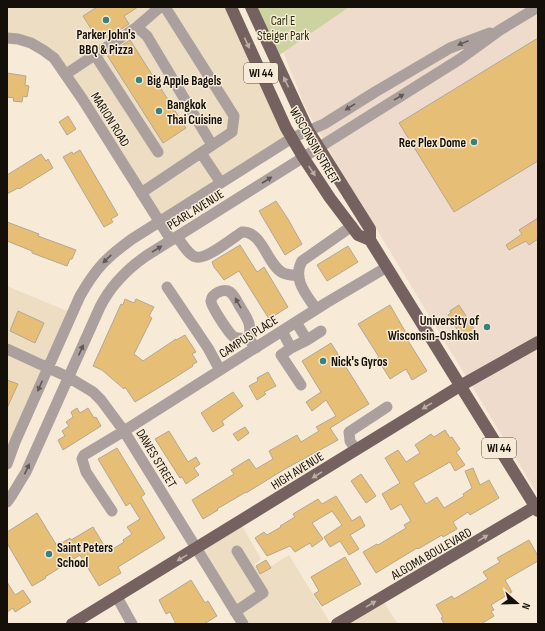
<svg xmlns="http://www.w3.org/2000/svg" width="545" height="631" font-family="'Sofia Sans Condensed',sans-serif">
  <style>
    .built { fill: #edddc2 }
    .education { fill: #eedbcb }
    .green { fill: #ccd2a0 }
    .building { fill: #e7be76; stroke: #b3a794 }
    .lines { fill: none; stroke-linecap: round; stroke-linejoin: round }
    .minor { stroke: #aca09f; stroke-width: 11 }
    .major { stroke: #756260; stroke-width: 12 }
    .oneway { fill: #bcada1 }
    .oneway2 { fill: #605854 }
    .poi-dot { fill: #39817e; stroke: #f7ebd7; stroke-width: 1.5 }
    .labels { text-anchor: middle; stroke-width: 3; stroke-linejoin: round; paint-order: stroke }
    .shield { fill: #f7ebd7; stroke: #585247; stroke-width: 1 }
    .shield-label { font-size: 12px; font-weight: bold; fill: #141009 }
    .park-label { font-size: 13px; fill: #2c2f0c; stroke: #f7ebd7 }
    .poi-label { font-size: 13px; font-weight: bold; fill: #141009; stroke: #f7ebd7; text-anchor: start }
    .street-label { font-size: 13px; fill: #141009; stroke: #f7ebd7 }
  </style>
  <rect width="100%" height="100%" fill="#f7ebd7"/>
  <path class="built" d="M7,7H231L292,138L160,222L54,58L7,38Z
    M7,286L72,313L7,464Z
    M240,522L261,559L254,565L260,573L289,555L331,624H243L196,549Z
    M381,598L398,624H337Z"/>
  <path class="education" d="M265,7H538V495L334,159L306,109Z"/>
  <path class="green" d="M251,7H349L275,58Z"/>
  <path class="building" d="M97,7H138L124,16L129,24L107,38L102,31L95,35L83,16Z
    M538,38V161L454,212L399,123Z
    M130,40L186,128L163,143L107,55Z
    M7,73L26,76L25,85L29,86L27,97L23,96L22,102L13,101L14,98L7,97Z
    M68,116L76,129L67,135L59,122Z
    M80,150L118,215L111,219L113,222L104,227L63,157L72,152L73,154Z
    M41,154L46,161L48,159L53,168L19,189L18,188L7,194V175Z
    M276,201L288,219L302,244L285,255L259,211Z
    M538,218V239L529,245L526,241L509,250L506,245L522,234L519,230Z
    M7,222L39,234L38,236L76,250L72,259H70L67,266L32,253V251L7,241Z
    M240,245L257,272L264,267L288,307L269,319L239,271L224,280L214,267L212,262L215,260Z
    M348,246L358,262L327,281L317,265Z
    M125,299L134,303L136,299L154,307L149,316L152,318L134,354L143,361L176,339V340L185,335L196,352L192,354L197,362L192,365L193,366L168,382L135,402L125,387L124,389L102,370L93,366L121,304L123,305Z
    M390,305L409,338L407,339L427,371L412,380L406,369L390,379L377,358L379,357L358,324Z
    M459,305L476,332L464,340L448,315L451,313L450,311Z
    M18,311L44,323L35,343L10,331Z
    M331,343L369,404L330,428L338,440L285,469L246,493V492L217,509L218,510L203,519L192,500L234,474L231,470L249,459L256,469L273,459L269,451L297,435L301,442L319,431L316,427L336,416L326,400L312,411L306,402L321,392L302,361Z
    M268,372L276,386L264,392L266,394L257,400L249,386L258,381L257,378Z
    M7,380L18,384L7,408Z
    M233,392L243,406L222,421L224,425L213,432L201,413Z
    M77,408L80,413L88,408L94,418L96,417L101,426L63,450L58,440L65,436L62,431L69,426L66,422L73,417L71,412Z
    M245,427L249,433L238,441L233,434Z
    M445,430L450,438L452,437L460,449L456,452L465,465L455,471L450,462L413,483L426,504L437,497L444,508L464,496L463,494L472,488L465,471L473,468L480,485L489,480L499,498L470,515L468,512L453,522L457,529L443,537L442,535L418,549L417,548L376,573L363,552L377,544L378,545L406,528L404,525L411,521L401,504L391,510L382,494L400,483L385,458L398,450L406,462L420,453L415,445L431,434L434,437Z
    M169,431L188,462L196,457L200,464L194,468L199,475L186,484L182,477L180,478L155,439Z
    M117,448L145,494L141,497L165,538L118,567L121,573L99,586L80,555L45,577L46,578L32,586L7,543V532L37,513L57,546L70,538L71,540L93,527L108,552L124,542L123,540L132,534L127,527L140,519L130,503L126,506L98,459Z
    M361,474L376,496L366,503L351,481Z
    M336,496L352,521L360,516L365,526L350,535L359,549L349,555L340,541L330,547L324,537L342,525L332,511L312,523L323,539L312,547L310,543L295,552L290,546L267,556L255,538L264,532L267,535L281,527L280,526L295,517L293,514L318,499L322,504Z
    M529,540L538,556V561L505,580L512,592L491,605L494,610L491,611L494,616L481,624H444L441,618L443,617L436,605L452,596L454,599L488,579L483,572L500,562L497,558Z
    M345,557L361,584L322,606L314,594L319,591L311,577Z
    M266,560L271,568L260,574L256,566Z
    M191,580L205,603L208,601L217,616L204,624H176L170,612L166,614L159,600Z
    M7,582L15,595L23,590L31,602L15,612L13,608L7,612Z"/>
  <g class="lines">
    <path class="minor" d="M137,27L147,36L212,145
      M7,38L18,39L31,43L43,50L54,58L83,100L171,240
      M95,55L158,152
      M66,74L137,27L160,7
      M201,153L221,183
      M141,193L232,132L234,116L165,7
      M177,237C182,243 188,255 196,257C206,260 233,238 242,232C263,231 267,265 283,273C287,275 294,275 299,276
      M167,287L208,348L220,370
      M316,309C306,294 292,279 302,261L352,226
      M282,331L291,348L307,340L296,322
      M249,339C245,338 238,339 234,337C229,334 211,306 211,301C212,293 224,288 230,292C234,295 237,301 239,305C247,318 252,323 249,339L256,348
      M307,340L321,331
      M291,348L281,355L301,385
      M7,349L68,377L93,392L101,400L124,431L243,624
      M356,450L350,441L349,432L387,407
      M7,464L15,442L80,296C96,268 106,258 132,239L292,138L324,124L375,92L450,48L490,33
      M7,502L12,495L26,472L100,307C111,285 126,270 146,256L460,59L500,30L538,7
      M112,511L86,472L82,459L84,455L124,431L326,303L387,267
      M117,597L132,624
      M235,612L263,593L237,551"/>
    <path class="major" d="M231,7L286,128L303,157L330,198L358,235L370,240
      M251,7L308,130L370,229V240L538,511
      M72,624L460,386L538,342
      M337,624L538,505"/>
  </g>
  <defs><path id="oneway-solid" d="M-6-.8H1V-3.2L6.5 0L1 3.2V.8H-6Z"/></defs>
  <g class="oneway">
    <use href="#oneway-solid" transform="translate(247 43) rotate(65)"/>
    <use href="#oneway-solid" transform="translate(286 82) rotate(-115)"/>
    <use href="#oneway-solid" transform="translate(312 171) rotate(56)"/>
    <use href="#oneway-solid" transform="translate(427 406) rotate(148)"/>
    <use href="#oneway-solid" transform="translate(317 475) rotate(148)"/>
    <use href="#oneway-solid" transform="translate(483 538) rotate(-31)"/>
    <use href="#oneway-solid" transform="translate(182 558) rotate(149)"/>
    <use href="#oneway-solid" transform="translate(371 604) rotate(-31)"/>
  </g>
  <g class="oneway2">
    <use href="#oneway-solid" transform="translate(463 43) rotate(158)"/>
    <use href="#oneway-solid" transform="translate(399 97) rotate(-31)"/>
    <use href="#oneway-solid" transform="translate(350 107) rotate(148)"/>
    <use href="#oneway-solid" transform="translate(267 180) rotate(-33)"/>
    <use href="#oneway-solid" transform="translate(157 249) rotate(-32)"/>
    <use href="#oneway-solid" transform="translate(107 259) rotate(136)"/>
    <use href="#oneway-solid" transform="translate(238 303) rotate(-120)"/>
    <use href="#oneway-solid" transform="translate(81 350) rotate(-66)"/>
    <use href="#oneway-solid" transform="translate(40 386) rotate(114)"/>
    <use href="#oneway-solid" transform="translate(27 469) rotate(-65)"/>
  </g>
  <g class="poi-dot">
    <circle cx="106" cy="20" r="4"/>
    <circle cx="139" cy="80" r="4"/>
    <circle cx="159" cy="111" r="4"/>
    <circle cx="474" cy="142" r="4"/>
    <circle cx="487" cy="327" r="4"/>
    <circle cx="323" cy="361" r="4"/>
    <circle cx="49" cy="554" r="4"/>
  </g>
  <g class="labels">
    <g class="shield">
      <rect x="244" y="63" width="34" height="20" rx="3"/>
      <rect x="482" y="438" width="34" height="20" rx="3"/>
    </g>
    <g class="shield-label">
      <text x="261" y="77">WI 44</text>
      <text x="499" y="452">WI 44</text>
    </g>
    <g class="park-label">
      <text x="283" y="25">Carl E<tspan x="283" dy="15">Steiger Park</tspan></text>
    </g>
    <g class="poi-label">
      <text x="106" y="39" text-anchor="middle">Parker John's<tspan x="106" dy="15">BBQ &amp; Pizza</tspan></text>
      <text x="147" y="85">Big Apple Bagels</text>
      <text x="167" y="109">Bangkok<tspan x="167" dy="15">Thai Cuisine</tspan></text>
      <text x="466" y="147" text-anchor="end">Rec Plex Dome</text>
      <text x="479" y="325" text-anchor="end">University of<tspan x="479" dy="15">Wisconsin-Oshkosh</tspan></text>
      <text x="331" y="366">Nick's Gyros</text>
      <text x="57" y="552">Saint Peters<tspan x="57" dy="15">School</tspan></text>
    </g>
    <g class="street-label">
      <text transform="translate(111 119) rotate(58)" y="5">MARION ROAD</text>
      <text transform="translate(315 145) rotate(60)" y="5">WISCONSIN STREET</text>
      <text transform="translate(195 209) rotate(-32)" y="5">PEARL AVENUE</text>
      <text transform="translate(248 336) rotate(-33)" y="5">CAMPUS PLACE</text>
      <text transform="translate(157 458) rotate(59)" y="5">DAWES STREET</text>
      <text transform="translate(297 470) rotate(-32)" y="5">HIGH AVENUE</text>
      <text transform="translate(431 553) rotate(-30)" y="5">ALGOMA BOULEVARD</text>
    </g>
  </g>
  <rect width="545" height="631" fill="none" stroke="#141009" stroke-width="16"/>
  <g transform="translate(517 603) rotate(110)" stroke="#f7ebd7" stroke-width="3" paint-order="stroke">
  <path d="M0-3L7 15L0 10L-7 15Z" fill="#141009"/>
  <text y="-6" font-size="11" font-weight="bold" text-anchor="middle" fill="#141009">N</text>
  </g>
</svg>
